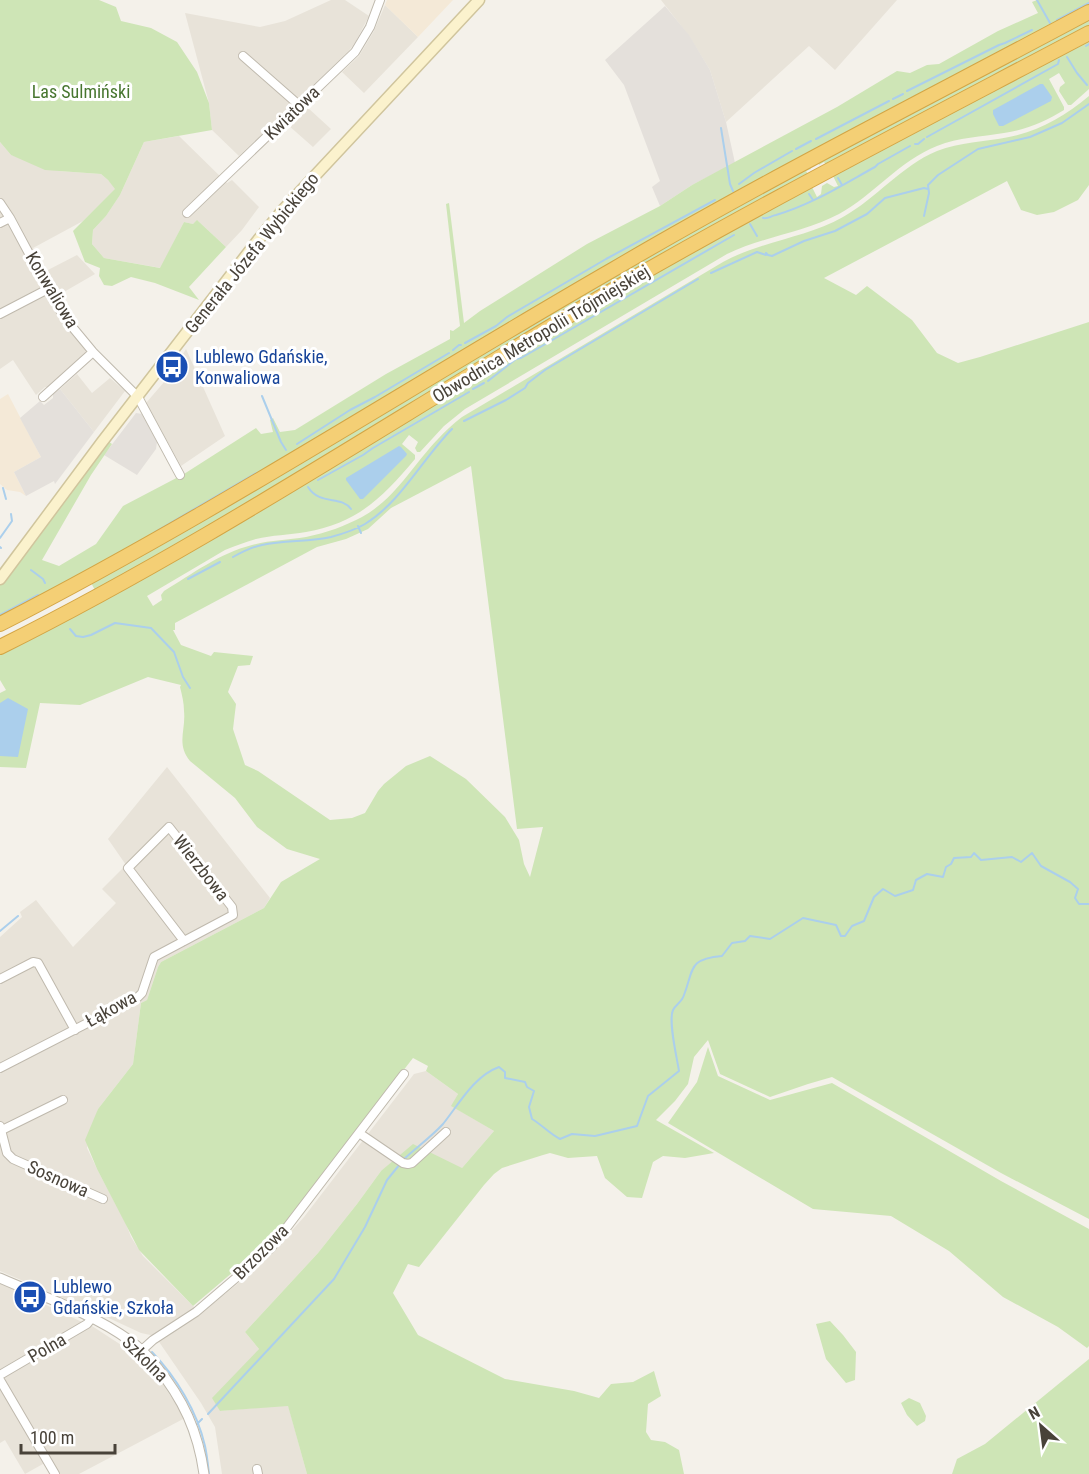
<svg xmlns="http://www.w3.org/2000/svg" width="1089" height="1474" font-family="'Roboto Condensed',sans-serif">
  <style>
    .residential { fill: #e8e3d9 }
    .commercial { fill: #f4e9d7 }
    .industrial { fill: #e4e0db }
    .green { fill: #cee5b6; fill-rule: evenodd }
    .water { fill: #abcfec }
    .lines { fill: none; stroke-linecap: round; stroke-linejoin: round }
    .stream { stroke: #abcfec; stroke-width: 2 }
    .minor-casing { stroke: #bfb9ad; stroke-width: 10 }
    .tertiary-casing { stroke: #bfb9ad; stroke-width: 11 }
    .secondary-casing { stroke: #d0c59d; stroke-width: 13 }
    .motorway-casing { stroke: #d3a545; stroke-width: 16 }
    .minor { stroke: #fff; stroke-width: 8 }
    .tertiary { stroke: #fff; stroke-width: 9 }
    .secondary { stroke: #fbf2cd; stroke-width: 10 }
    .motorway { stroke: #f4cf75; stroke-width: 14 }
    .labels { text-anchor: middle; stroke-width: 6; stroke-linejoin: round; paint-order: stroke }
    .park-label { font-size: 18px; fill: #47762f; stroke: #fff }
    .street-label { font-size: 18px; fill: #484239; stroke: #fff }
    .transit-label { font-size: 18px; fill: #164399; stroke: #fff; text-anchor: start }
  </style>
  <rect width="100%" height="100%" fill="#f4f1ea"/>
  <path class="residential" d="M331,0H345L369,16L356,41L348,52L239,156L212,130L209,103L185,13L260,27L285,21Z
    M661,0H897L835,70L809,46L726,122L710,70L689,36Z
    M385,5L418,37L364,93L342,72L359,56L374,31Z
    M307,107L331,129L313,147L288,125Z
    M179,136L227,183L232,180L259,207L242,230L226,247L198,221L193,224L184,222L161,268L104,258L92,244L93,230L106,216L120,195L144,142Z
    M0,142L11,155L59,171L101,174L108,180L116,189L83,221L33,248L46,271L77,255L95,274L50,300L59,318L86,350L85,355L49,387H45L36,395L13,360L0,369Z
    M186,349L225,436L181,466L146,403L171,374Z
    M77,374L92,393L110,378L125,391L94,432L60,389Z
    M167,767L270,898L264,908L161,962L158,967L147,1000L141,1003L133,1064L98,1109L87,1148L97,1169L126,1224L131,1237L143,1256L193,1306L201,1313L261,1265L304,1217L414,1074L426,1071L458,1094L452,1106L494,1131L462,1168L381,1171L357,1204L318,1253L245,1332L259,1349L220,1411L288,1405L307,1474H222L215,1427L201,1403L155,1336L141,1333L98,1313L0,1271V937L22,917L20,912L36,900L73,947L116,903L102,889L126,865L108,839Z
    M0,1283L84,1323L0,1371Z
    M92,1326L135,1354L162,1383L185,1418L79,1474H58L50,1460L25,1474L5,1440L0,1443V1380Z"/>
  <path class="commercial" d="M387,0H453L418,37L385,5Z
    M8,394L41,457L14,472L26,496L20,492L7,490L0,484V399Z"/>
  <path class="industrial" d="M665,6L689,35L710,70L726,122L735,163L692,185L660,206L652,187L660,181L624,85L605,60Z
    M60,389L94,432L55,484L54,481L26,496L14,472L41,457L20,418L40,401L44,405L53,398V394Z
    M136,413L142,414L157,442L156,449L137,475L104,455Z"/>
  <path class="green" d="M0,0H99L116,7L121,21L151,28L177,42L197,72L209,103L212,130L144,142L120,195L106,216L93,230L92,244L104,258L160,268L184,222L193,224L197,220L226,247L189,287L199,300L155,283L131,277L112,286L104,285L99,276L100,268L85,262L73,231L115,189L108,180L101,174L45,170L11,155L0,142Z
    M1037,0H1089V7L330,432L138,544L0,618V585L108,441L112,444L91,475L42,560L59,566L96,544L123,506L184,474L256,428L261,434L273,432L270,420L273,418L280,432L295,430L386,374L450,339V330L453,331L460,326L446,204L449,203L464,323L480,311L587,244L660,206L692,185L837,107L897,71L910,73L927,65L939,64L998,31L1038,13L1032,2Z
    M1089,18V29L826,165L824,162L819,165L818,162Z
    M1089,40V89L1071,105H1068L1059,91L1060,87L1065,83L1059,73L1049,79L1064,107V110C1046,121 1026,130 1004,133C981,137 959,137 937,146C899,161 874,195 839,214C805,232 762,237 727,254L465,409L444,426L420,452H417L415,448L418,442L409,435L402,444L415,455V459C383,497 358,523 306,532C289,535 272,535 256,539C245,542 235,546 225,550L147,596L153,606L162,600L161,595L164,591C192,574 220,553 252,545C270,540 288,540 306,537C326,533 345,526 362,517C395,499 413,465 438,439C445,431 453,424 462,417L723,262C761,241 806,238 843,217C877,198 901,166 937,151C960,142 984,142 1009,137C1040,131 1065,116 1089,96V185L1078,200L1054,212L1037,215L1021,210L1007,181L824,278L856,295L867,286L912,320L937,353L958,363L980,357L1089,322V1219L1001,1173L832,1077L808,1084L770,1097L720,1074L708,1040L694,1057L688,1084L675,1101L656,1120L714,1153L685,1158L663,1156L653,1162L642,1198L627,1197L605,1178L597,1156L568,1158L550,1153L543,1155L502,1168L494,1174L484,1185L419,1267L408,1264L393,1293L418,1335L505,1379L574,1391L599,1398L611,1384L633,1382L654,1371L661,1396L648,1404L646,1432L651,1440L665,1442L679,1450L684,1474H307L288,1406L220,1411L212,1398L259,1349L245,1332L318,1253L357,1204L381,1171L413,1144L462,1168L494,1131L451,1106L458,1094L426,1071L428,1066L413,1058L273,1238L193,1306L139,1250L97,1169L85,1140L98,1109L133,1064L141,1003L147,1000L158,967L161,962L264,908L281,882L320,859L287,849L257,827L235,798L190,761C176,744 186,730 184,711C184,703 182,695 180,687L181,685L148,677L80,705L40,703L26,768L0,767V693L6,690L0,680V655L690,253L812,187L817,197L821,194L822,186L827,183L834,187L838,186L833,176ZM471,466L517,829L543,827L530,877L524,864L519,840L505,817L466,779L430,756L406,766L384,784L378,791L365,813L352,818L330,820L258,771L245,765L233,729L236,704L228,692L238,666L250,665L253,656L214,652L211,656L181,645L173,630H175V623L317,547L346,539L368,529L391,508Z
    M810,166L811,169L806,171L808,174L96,592L90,581L520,328Z
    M708,1047L718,1076L770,1100L832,1083L1001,1181L1089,1229V1346L1087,1348L1058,1327L1003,1297L949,1251L891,1216L813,1209L668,1123L697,1082Z
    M830,1321L843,1335L856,1352L855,1380L846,1383L826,1359L816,1324Z
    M1089,1359V1474H952L957,1459L985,1444Z
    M909,1398L920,1403L926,1416L925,1421L917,1426L907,1415L901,1403Z"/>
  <path class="water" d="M1040,84H1043L1052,97L1051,101L1003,126H999L993,114V110Z
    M399,446L401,447L407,454L406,456L363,499H360L346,480V478Z
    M8,698L28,709L18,757L0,756V703Z"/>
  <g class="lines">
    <path class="stream" d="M1037,0L1050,23
      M1057,20L1089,3
      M1086,46L1089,44
      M1067,57L1077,73L1087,85
      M907,91L999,45L1005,43L1032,30
      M893,99L903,94
      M721,128L730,184L733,191
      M927,137L1058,64L1059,60
      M816,139L889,101
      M915,144H918L924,139
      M796,149L811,141
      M838,178L842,185
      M739,184L754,173L792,151
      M809,194L813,200
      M924,216L929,193L928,185L938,175L978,149L1030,137L1062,123L1089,104
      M763,218C769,219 770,216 776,215C811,205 844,184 875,167L878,164L910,146
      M750,224L757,236
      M766,253L768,255L772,256L804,241L835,231L867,214L885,198L924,188L928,189
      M711,273L757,252L766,255
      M465,343L496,326L507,317L606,259L715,200
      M453,350L459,345H461
      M488,381L516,359L521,358L542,346L734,235
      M473,389L484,383
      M262,396L281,442L286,450
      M464,421L506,400L525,388L528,383L545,370L698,279
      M297,444L350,410L375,397L449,353
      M318,480L363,455L373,448L469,392
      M308,487C320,506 341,495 351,509
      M3,488L6,499
      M358,526L361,533
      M155,532L256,473
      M0,538L12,521L11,514
      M0,547L1,548
      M233,557C242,552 252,547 262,545C285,540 309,542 331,537C342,534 355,530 365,524C401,502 423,458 452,429
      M31,570L43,579L45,583
      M188,579L220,562
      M0,615L38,595
      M70,629L76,636L83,637L91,635L115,623L151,628L174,652L183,677L190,688
      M0,931L18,916
      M404,1159C417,1147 431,1137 443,1124C459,1104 474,1076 499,1067L505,1072V1078L525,1082L527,1087L534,1091L529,1107L532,1119C542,1125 550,1134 560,1139L572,1134L595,1136L637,1126L648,1096L679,1071C677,1058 668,1021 673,1010C676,1004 682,1002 684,995C694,969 688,959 722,956L732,943L745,941L750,936L770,939L803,918L836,925L841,936H845L852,926L864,921L874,897L883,889L895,896L913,890L916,880L927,874L943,877L946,867L951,864L954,858L971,857L974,853L981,860L1012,857L1021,862L1032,853L1041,866L1070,882L1078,889L1075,898L1079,904H1089
      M152,1352C176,1377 197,1411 205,1446C207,1455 208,1465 209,1474
      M208,1414L334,1279L365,1227L387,1180L400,1164
      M197,1424L202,1419"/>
    <g class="minor-casing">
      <path id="minor" d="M243,56L300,106
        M0,203L10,218L48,289L64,317L93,352L138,397L180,475
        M187,213L355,52L370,27L380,0
        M0,223L10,218
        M0,314L48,289
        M43,397L93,352
        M0,979L33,962L38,963L75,1030
        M0,1068L138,997L142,993L154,957L233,915L232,907L169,827L128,868L184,941
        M0,1126L7,1153L13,1159L103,1199
        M2,1130L63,1100
        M359,1133L403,1163L408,1164L412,1163L446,1132
        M142,1350L153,1340L196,1312L271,1248L404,1074
        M0,1375L87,1324L92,1318
        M0,1380L55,1474
        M257,1469L258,1474"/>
    </g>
    <g class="tertiary-casing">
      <path id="tertiary" d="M0,1278C43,1297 92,1313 129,1340C139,1347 148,1356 156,1366C183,1399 198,1431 204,1474"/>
    </g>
    <g class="secondary-casing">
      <path id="secondary" d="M0,579L102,442L258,240L282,211L479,0"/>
    </g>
    <g class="motorway-casing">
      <path id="motorway" d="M0,624C211,516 409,387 614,269C769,178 930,97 1089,12
        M0,647C197,549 381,427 570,315C739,215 915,125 1089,33"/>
    </g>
    <use href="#minor" class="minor"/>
    <use href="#tertiary" class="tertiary"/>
    <use href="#secondary" class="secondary"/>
    <use href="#motorway" class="motorway"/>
  </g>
  <defs>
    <g id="bus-disc" transform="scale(1.725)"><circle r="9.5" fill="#1a4fb4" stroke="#fff"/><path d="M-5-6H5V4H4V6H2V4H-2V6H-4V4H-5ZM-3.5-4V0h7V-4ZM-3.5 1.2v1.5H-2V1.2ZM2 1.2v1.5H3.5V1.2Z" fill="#fff"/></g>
  </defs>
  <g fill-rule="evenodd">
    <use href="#bus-disc" x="172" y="367"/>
    <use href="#bus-disc" x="30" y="1297"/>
  </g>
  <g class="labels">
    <g class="park-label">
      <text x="81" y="98">Las Sulmiński</text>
    </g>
    <g class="street-label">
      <text transform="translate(292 113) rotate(-44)" y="6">Kwiatowa</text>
      <text transform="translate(252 253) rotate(-51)" y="6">Generała Józefa Wybickiego</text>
      <text transform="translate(52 290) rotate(59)" y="6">Konwaliowa</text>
      <text transform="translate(541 334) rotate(-31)" y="6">Obwodnica Metropolii Trójmiejskiej</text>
      <text transform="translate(201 868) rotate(52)" y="6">Wierzbowa</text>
      <text transform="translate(111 1009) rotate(-29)" y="6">Łąkowa</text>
      <text transform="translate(58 1179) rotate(24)" y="6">Sosnowa</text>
      <text transform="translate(261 1252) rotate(-45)" y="6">Brzozowa</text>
      <text transform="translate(47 1348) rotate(-30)" y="6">Polna</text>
      <text transform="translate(145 1359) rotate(45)" y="6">Szkolna</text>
    </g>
    <g class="transit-label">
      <text x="195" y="363">Lublewo Gdańskie,<tspan x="195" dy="21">Konwaliowa</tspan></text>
      <text x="53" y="1293">Lublewo<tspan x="53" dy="21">Gdańskie, Szkoła</tspan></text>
    </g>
  </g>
  <g transform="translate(1041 1426) rotate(332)" stroke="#ffffff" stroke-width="4.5" paint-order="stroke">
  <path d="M0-4.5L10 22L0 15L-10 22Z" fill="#484239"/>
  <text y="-9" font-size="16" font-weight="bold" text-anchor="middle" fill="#484239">N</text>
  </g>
  <path d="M21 1444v9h94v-9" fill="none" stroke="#484239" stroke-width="3"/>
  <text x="30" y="1444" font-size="18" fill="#484239" stroke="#ffffff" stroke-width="4.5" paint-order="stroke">100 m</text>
</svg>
